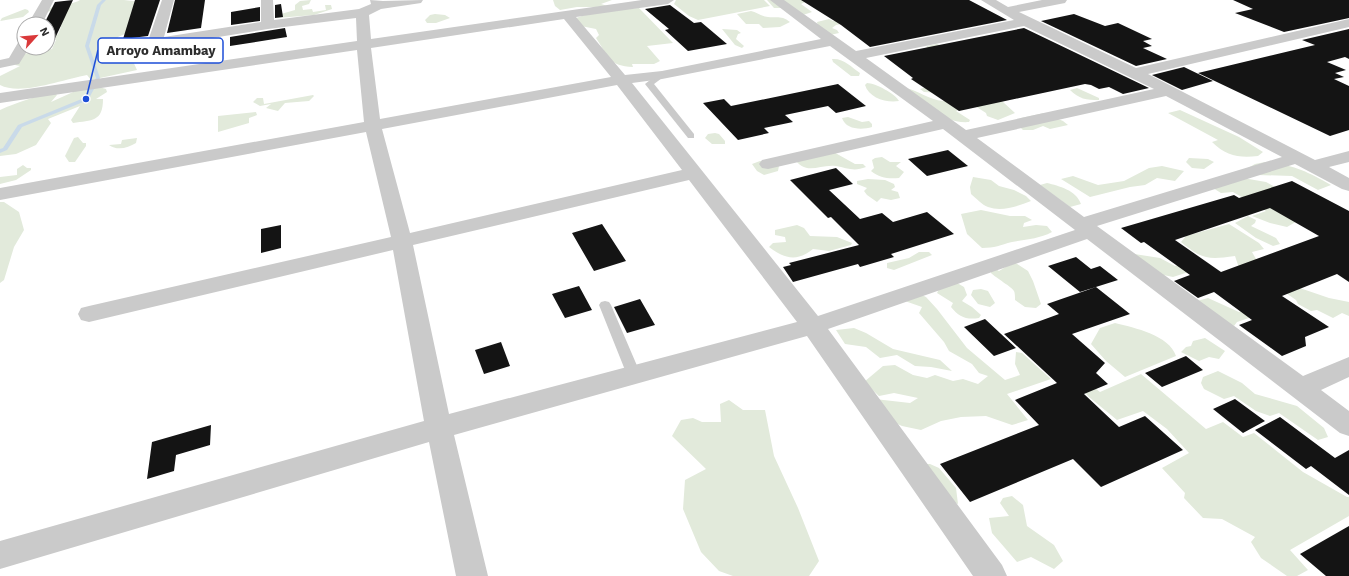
<svg xmlns="http://www.w3.org/2000/svg" width="1349" height="576" font-family="'Work Sans',sans-serif">
  <style>
    .green { fill: #e2eadb }
    .lines { fill: none; stroke-linecap: round; stroke-linejoin: round }
    .stream { fill: #c9dae9; fill-rule: evenodd }
    .building { fill: #141414; fill-rule: evenodd }
    .lane { fill: #cacaca; fill-rule: evenodd }
    .street { fill: #cacaca; fill-rule: evenodd }
    .leader { fill: none; stroke: #1d4ed8; stroke-width: 1.5 }
    .callout-dot { fill: #1d4ed8; stroke: #fff; stroke-width: 1.5 }
    .callout { fill: #fff; stroke: #1d4ed8; stroke-width: 1.5 }
    .callout-label { font-size: 13px; text-anchor: middle; font-weight: bold; fill: #2d2d2d }
  </style>
  <rect width="100%" height="100%" fill="#fff"/>
  <path class="green" d="M80,0H124L141,2L144,7L132,10L127,33L118,37L117,42L146,40L137,47L119,56L131,57L137,70L91,80L87,75C64,79 21,96 0,85V76L20,66L15,65L17,62V55L52,49L56,40H50L58,34L61,27L55,26L61,10L45,12C55,2 69,7 80,0Z
    M311,0L309,4L302,6L303,10L312,9L313,12L326,10L325,5H331L332,9L314,15L277,18L281,14L295,10V5L300,1Z
    M553,0H612L601,4L611,7H577L560,10L555,6Z
    M676,0H764L770,6L698,20L689,16L674,4Z
    M767,0H817L807,1L801,4L812,12L803,15L788,8H774Z
    M639,8L673,43L647,46L660,61L654,64H632L633,67C609,66 609,57 596,38L599,35L596,29L581,26L576,18C596,11 618,9 639,8Z
    M25,9L28,10L29,12L23,17L0,21L2,18Z
    M751,11C757,12 762,17 768,17C776,18 782,15 790,22L780,27L763,28L759,24H746L737,14Z
    M435,14L445,15L450,18L436,23H427L425,20L430,15Z
    M829,19L833,21L842,20L846,23L836,25L832,28L837,30L839,33L830,35L818,26L817,22Z
    M722,29L737,30L741,33L738,34L736,39L744,46L742,48L735,45Z
    M937,44L942,46L1015,113L998,120L987,116L986,113L972,104L956,111L970,120L969,122C943,124 924,103 905,88C918,90 929,100 943,101C953,102 965,97 974,95L924,92L920,89L949,80L926,49L927,46Z
    M832,59C844,58 851,67 860,73L859,76H851L833,62Z
    M867,83C875,83 896,94 899,101C886,103 869,98 865,85Z
    M99,87L106,89L107,92L96,99H103C103,122 92,120 73,123L71,120L80,106L48,119L51,123L36,145L16,154L0,156V110C18,102 35,96 55,93L57,95L51,102L82,88Z
    M1077,88L1099,98V100C1086,100 1079,99 1070,90Z
    M313,95L314,96L309,101L285,103L278,111L266,108L271,104L260,106L253,102L257,98H263L264,104Z
    M1180,110L1239,137L1263,152L1258,156C1239,158 1226,156 1212,142L1218,140L1168,113Z
    M256,112L257,115L249,118V123L218,132V116Z
    M1044,113L1063,121L1068,125L1050,129L1043,126L1033,130H1023L1017,124L1021,118Z
    M848,117L862,122L869,121L872,124V127C862,130 846,130 842,118Z
    M715,133L719,134L725,141V144H712L705,138L708,134Z
    M78,137L83,143H86V146L75,162H69L65,156L74,138Z
    M137,138L136,143C128,148 117,151 109,145L121,144L122,140Z
    M830,150L855,164H863L866,167C854,172 847,168 836,166C818,164 806,177 793,157Z
    M882,157L890,162H901L896,166L904,172L899,178C888,179 880,178 871,171L874,168L872,160L875,158Z
    M1189,158L1208,159L1214,162L1204,169L1192,168L1186,162Z
    M760,161L769,162L779,166L778,171L764,175L757,171L752,164Z
    M1265,162C1294,165 1306,171 1331,185L1318,190L1292,176L1257,175L1248,168L1255,164Z
    M23,165L27,168H31V170L16,180L0,184V177L17,175V169Z
    M1162,166L1184,171L1175,181L1157,178L1145,185L1130,187L1090,197L1061,179L1073,176L1098,185L1124,181L1149,168Z
    M973,177L991,180L999,186L1014,190L1026,196L1031,201C1018,206 1002,212 988,207C982,205 976,198 971,194L970,187Z
    M1237,177L1266,182L1296,198L1299,220L1287,227L1270,223L1252,216L1266,211L1233,192L1221,193L1213,188Z
    M868,179L885,180L894,184L895,187L891,190L898,192L900,198L891,200L881,198L877,202L867,195L864,191L867,188L857,184V181Z
    M1047,183C1059,186 1076,190 1081,204L1070,207L1040,185Z
    M0,202H4L19,212L24,230L14,247L4,280L0,283Z
    M981,210L1010,216H1025L1032,220L1024,223L1023,227L1036,225L1047,226L1052,232C1039,239 1027,239 1012,242C1000,245 995,248 982,248L967,234L961,214Z
    M1248,216L1256,220L1255,223L1251,226L1276,238L1280,244L1273,246L1256,238L1235,223Z
    M1229,224L1259,243L1264,249L1252,252L1260,266L1240,271L1235,256C1207,260 1202,259 1181,242L1186,236Z
    M797,225L804,228L810,236L837,237L852,243L851,245L829,251L813,249C797,262 785,259 769,247L773,243L786,242L785,237L775,235V230Z
    M919,252H929L932,255L894,270L887,268V263L909,258Z
    M1128,253L1160,258L1175,266L1191,260L1201,268L1173,277L1154,273Z
    M1014,262L1028,271L1033,281L1041,304L1036,308L1025,307L1015,300C1015,297 1015,293 1014,291C1012,287 996,278 991,273V266L999,271Z
    M952,280L964,287L967,295L962,301L972,307L981,315L979,318C966,320 959,317 951,307L953,303L937,293L941,285Z
    M1291,285L1329,298L1349,302V316L1342,313L1333,318L1317,310L1311,311L1298,304L1296,300L1283,291Z
    M981,289L988,291L995,303L990,307L978,304L971,295L973,290Z
    M916,292L926,297L937,309L967,348L1005,380L1020,375L1015,364L1016,352L1022,353L1051,379L1007,394L1028,420L1012,425L986,416L961,417L941,421L921,430L902,426L880,416L866,398L910,403L918,398L894,393L879,396L864,382L883,366L895,365L913,375L927,378L935,375L953,381L963,379L978,384L988,376L979,373L972,364L949,351L944,342L919,313L922,307L902,300Z
    M1208,298L1239,312L1244,310L1252,317L1237,322L1234,326L1221,320L1213,311L1204,312L1197,301Z
    M1115,323C1135,328 1169,335 1176,356L1125,377L1106,361L1091,344L1100,328Z
    M854,328L866,333L893,349L940,360L952,371L931,367L915,366L897,355L880,358L866,347L845,344L836,330Z
    M1205,338L1225,351L1219,359L1209,357L1199,361L1181,352L1186,347L1191,346L1193,341Z
    M1218,371L1242,383L1255,394L1297,406L1324,428L1328,437L1318,440L1279,413L1270,416L1256,411L1234,396L1224,399L1204,389L1201,383L1203,377Z
    M1141,374L1206,429L1223,422L1243,437L1254,433L1303,472L1347,497H1349V516L1290,550L1308,570L1297,576H1287L1261,558L1251,542L1255,537L1222,519L1203,518L1184,498L1185,493L1162,468L1189,453L1167,429L1143,411L1117,420L1089,397L1070,377L1085,380L1100,392Z
    M729,400L743,410H765L774,456L798,508L819,561L809,576H733L719,571L701,552L683,509L685,480L706,469L672,436L681,420L693,418L702,422H721L720,404Z
    M919,464H930L939,468L956,488L958,504L924,490Z
    M1012,496L1023,505L1027,526L1054,545L1063,561L1054,569L1031,557L1017,562L992,533L989,518L1009,516L1000,503L1003,498Z"/>
  <g class="lines">
    <path class="stream" d="M102,0H106L101,5L89,46L100,78L88,100L22,127L7,150L0,153V149L3,148L18,125L84,98L96,78L85,46L97,5Z"/>
  </g>
  <path class="building" d="M73,0L50,49L28,52L30,48H48V24H44L55,2Z
    M135,0H160L148,36L123,39Z
    M175,0H205L201,28L167,33Z
    M801,0H969L1007,20L870,47L841,25Z
    M1233,0H1349V18L1284,32L1235,13L1253,9Z
    M281,4L283,17L275,18V5Z
    M670,5L694,23L701,22L727,44L688,51L665,30L669,29L645,9Z
    M260,7V21L231,25V12Z
    M1074,14L1105,26L1118,23L1152,39L1143,41L1152,46L1143,48L1167,59L1136,66L1041,21Z
    M285,28L287,37L230,46V37Z
    M1024,28L1149,88L1123,94L1109,87L1099,89L1091,85L1085,84L959,111L911,79L913,78L884,56Z
    M1349,29V59L1345,57L1327,62L1346,70L1335,73L1344,77L1334,79L1349,86V130L1330,136L1198,73L1315,45L1302,40Z
    M1184,67L1213,81L1182,90L1152,75Z
    M838,84L866,106L836,113L828,106L785,115L793,122L764,128L769,133L738,140L703,103L724,99L731,106Z
    M948,150L968,166L927,176L908,159Z
    M836,168L853,184L829,190L860,219L882,213L893,222L927,212L954,234L891,254L894,257L860,267L858,264L793,282L783,267L791,265L789,263L859,245L831,217L828,218L790,180Z
    M1292,181L1349,211V282L1337,274L1282,296L1329,327L1305,337L1306,346L1282,356L1239,325L1252,320L1214,292L1198,298L1174,281L1190,275L1144,242L1141,243L1121,228L1234,195L1239,198ZM1270,208L1319,236L1221,272L1175,240Z
    M602,224L626,261L594,271L572,233Z
    M281,225V248L261,253V229Z
    M1076,257L1091,269L1100,266L1118,280L1080,292L1048,266Z
    M579,286L592,310L565,318L552,294Z
    M1096,287L1130,314L1072,334L1105,363L1096,373L1108,384L1084,394L1119,427L1145,416L1183,450L1101,487L1073,459L970,502L940,464L1039,425L1015,400L1057,383L1004,334L1059,314L1047,304Z
    M640,299L655,325L627,333L614,307Z
    M985,319L1016,348L994,356L964,327Z
    M501,342L510,366L484,374L475,350Z
    M1186,356L1203,370L1162,387L1145,373Z
    M1235,399L1265,421L1243,433L1213,409Z
    M1280,417L1335,458L1349,450V495L1311,466L1306,469L1255,430Z
    M211,425L210,445L176,455L174,471L147,479L152,442Z
    M1349,526V576H1326L1300,554Z"/>
  <g class="lines">
    <path class="lane" d="M659,73L666,75L654,84L694,134V138H688L645,84Z
      M605,301L609,302L611,305L641,375L639,379L634,380L629,379L627,375L599,305L601,302Z"/>
    <path class="street" d="M42,0H54L42,24H28Z
      M162,0H174L164,37L261,22V0H273L274,20L359,9L371,4L370,0L383,1L423,0L421,3L381,9L369,15L371,39L642,0H674L668,4L576,17L625,75L662,71L821,39L770,0H784L856,51L1014,20L981,0H996L1008,7L1042,0H1067L1065,3L1019,12L1136,68L1349,19V27L1148,74L1315,160L1349,151V162L1329,167L1349,178V191L1342,189L1295,164L1097,226L1303,376L1349,357V377L1321,390L1349,411V436L1340,433L1087,239L828,329L1002,565L1007,576H973L807,336L454,435L488,576H456L429,442L0,569V541L424,421L393,250L89,322L81,320L78,314L81,308L89,306L391,237L366,132L0,200V188L364,122L357,50L0,103V93L357,41L356,18L268,29L162,46L157,45L149,38ZM564,19L611,77L380,119L371,48ZM1024,26L1154,89L966,130L866,58ZM830,46L933,121L762,160L759,164L762,168L768,169L943,129L1075,230L818,316L632,83L662,79ZM617,85L682,170L410,233L382,129ZM1166,96L1282,157L1084,217L977,138ZM689,180L797,322L449,414L413,245Z
      M24,40V48H29L19,64L0,68V60L9,58L19,41Z"/>
  </g>
  <path class="leader" d="M86 99L98 50"/>
  <circle class="callout-dot" cx="86" cy="99" r="4"/>
  <rect class="callout" x="98" y="38" width="125" height="25" rx="4"/>
  <g class="callout-label">
    <text x="161" y="55">Arroyo Amambay</text>
  </g>
  <g transform="translate(36 36) rotate(63)"><circle r="19" fill="#ffffff" stroke="#ababab"/>
  <path d="M0-3L7 15L0 10L-7 15Z" fill="#da393a"/>
  <text y="-6" font-size="11" font-weight="bold" text-anchor="middle" fill="#2d2d2d">N</text>
  </g>
</svg>
